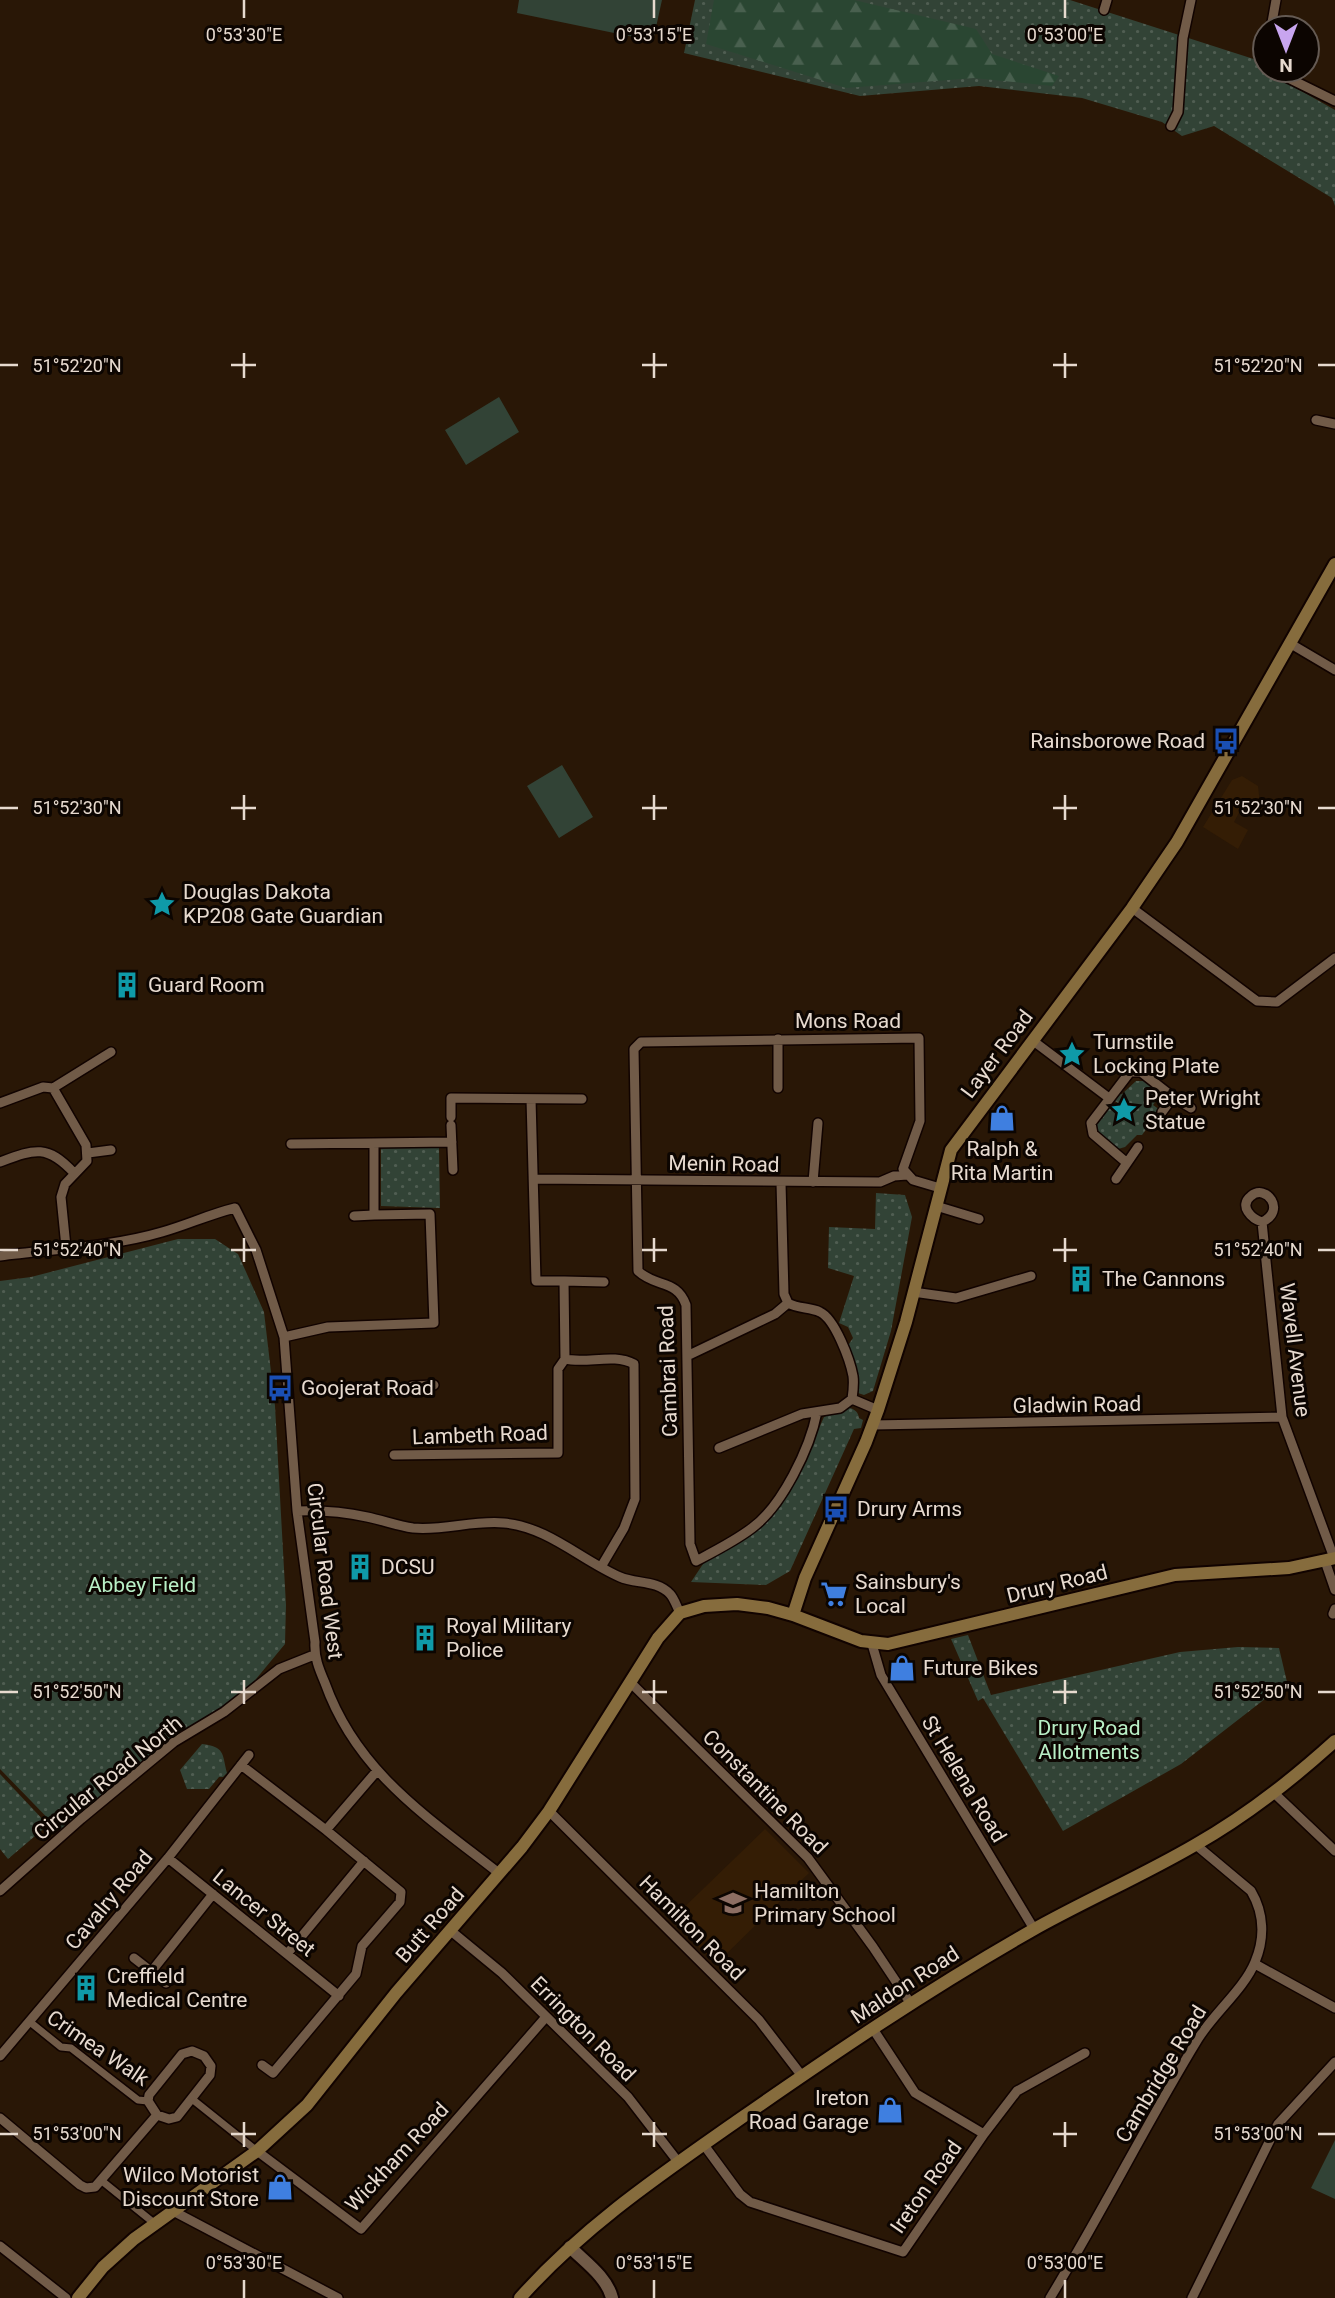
<svg xmlns="http://www.w3.org/2000/svg" width="1335" height="2298" font-family="Roboto,sans-serif">
  <style>
    .built { fill: #341d05 }
    .green { fill: url(#green-dots) }
    .forest { fill: url(#forest-firs) }
    .pitch { fill: #324336 }
    .lines { fill: none; stroke-linecap: round; stroke-linejoin: round }
    .pedestrian-casing { stroke: #110300; stroke-width: 10 }
    .minor-casing { stroke: #110300; stroke-width: 12 }
    .tertiary-casing { stroke: #110300; stroke-width: 16 }
    .secondary-casing { stroke: #110300; stroke-width: 16 }
    .pedestrian { stroke: #715b48; stroke-width: 7 }
    .minor { stroke: #715b48; stroke-width: 9 }
    .tertiary { stroke: #715b48; stroke-width: 12 }
    .secondary { stroke: #866c3d; stroke-width: 12 }
    .ticks { fill: none; stroke: #e7dacf; stroke-width: 2.5 }
    .labels { text-anchor: middle; stroke-width: 6; stroke-linejoin: round; paint-order: stroke }
    .poi-label { font-size: 21px; fill: #e7dacf; stroke: #0c0501; text-anchor: start }
    .street-label { font-size: 21px; fill: #e7dacf; stroke: #0c0501 }
    .park-label { font-size: 21px; fill: #b9efc6; stroke: #0c0501 }
    .ticks-label { font-size: 18px; text-anchor: middle; fill: #e7dacf; stroke: #0c0501; stroke-width: 6; stroke-linejoin: round; paint-order: stroke }
  </style>
  <defs>
    <pattern id="green-dots" width="8" height="8" patternUnits="userSpaceOnUse" patternTransform="scale(1.75)"><rect width="8" height="8" fill="#324336"/><path d="M2 2h.1M6 6h.1" fill="none" stroke="#505e52" stroke-width="1.8" stroke-linecap="round"/></pattern>
    <pattern id="forest-firs" width="22" height="20" patternUnits="userSpaceOnUse" patternTransform="scale(1.75)"><rect width="22" height="20" fill="#2a4632"/><path d="M5 1l3.5 6h-7zM16 11l3.5 6h-7z" fill="#49604f"/></pattern>
  </defs>
  <rect width="100%" height="100%" fill="#291706"/>
  <path class="built" d="M1242,776L1258,786L1260,803L1255,814L1242,807L1234,822L1248,830L1238,849L1203,827L1232,780Z
    M765,1829L809,1873L716,1964L671,1920Z"/>
  <path class="green" d="M695,0H1070L1263,62L1265,70H1271L1280,79L1335,110V206L1332,198L1214,126L1182,136L1162,122L1082,98L979,86L860,96L684,53Z
    M1136,1081H1144L1158,1092L1159,1097L1153,1105L1160,1110L1142,1135H1137L1125,1147L1118,1149L1098,1133L1095,1123L1098,1119H1102L1111,1103L1117,1108L1119,1114L1125,1115L1128,1112L1127,1105L1120,1104L1113,1100L1117,1094H1122Z
    M439,1147L440,1208L381,1206V1148Z
    M876,1193L905,1195L912,1217L891,1331L873,1391L864,1395L858,1393L859,1379L847,1347L853,1338L848,1327L839,1323L854,1276L828,1268L829,1227L875,1229Z
    M178,1239H215L238,1254L264,1312L275,1406L286,1605L285,1644L237,1702L169,1747L65,1836L0,1769V1281L31,1277Z
    M845,1407C852,1408 858,1410 859,1418L863,1420L861,1428L854,1429L790,1571L766,1585L691,1582L705,1561L760,1528L791,1490L824,1417Z
    M968,1635L991,1695L1180,1652L1238,1647L1279,1648L1287,1682L1181,1764L1063,1831L983,1698L978,1701L951,1639Z
    M202,1744C225,1747 222,1753 227,1773L223,1777H219L209,1789H187L180,1770Z
    M0,1774L48,1825L8,1859L0,1849Z"/>
  <path class="forest" d="M714,0H854L976,29L992,54L1059,76L1052,86L974,78L846,88L706,44Z"/>
  <path class="pitch" d="M519,0H662L653,41L517,13Z
    M499,397L519,432L466,465L445,430Z
    M562,765L593,817L559,838L527,786Z
    M1335,2140V2199L1311,2188Z"/>
  <g class="lines">
    <g class="pedestrian-casing">
      <path id="pedestrian" d="M30,2022L61,2047L71,2048L138,2100L148,2101
        M192,2099L257,2151
        M102,2181L154,2223"/>
    </g>
    <g class="minor-casing">
      <path id="minor" d="M1104,10L1107,0
        M1271,28L1276,0
        M1279,70L1280,74L1335,101
        M1171,126L1178,112L1183,38L1191,0
        M1316,420L1335,424
        M1291,644L1335,670
        M1132,908L1257,1001L1277,1002L1335,958
        M778,1039V1088
        M1032,1040L1109,1098
        M53,1088L111,1052
        M531,1099L536,1281H564L565,1359C587,1364 614,1353 634,1364L635,1499L624,1528L601,1567
        M0,1103L43,1087L53,1088L86,1145L87,1161L65,1184L61,1197L66,1247
        M1162,1112L1173,1097L1191,1108
        M451,1117V1098L582,1099
        M451,1125L453,1170
        M291,1144L452,1142
        M1138,1147L1127,1163L1093,1134L1091,1123L1130,1072H1141L1173,1097
        M88,1153L111,1150
        M0,1162C35,1149 47,1144 74,1173
        M534,1179L880,1182L894,1176L907,1175
        M1116,1179L1127,1163
        M813,1182L818,1123
        M781,1183L784,1294L788,1303
        M936,1206L979,1219
        M354,1216L374,1215
        M1262,1222C1252,1219 1238,1206 1251,1196C1266,1183 1287,1211 1262,1222L1282,1417L1334,1558
        M0,1256C53,1249 111,1247 162,1232C187,1225 210,1214 235,1208L256,1250L284,1337L297,1511L315,1642C314,1657 319,1669 325,1683C357,1773 429,1818 500,1874
        M564,1281L604,1282
        M913,1292L956,1298L1031,1276
        M284,1337L328,1327L434,1323L430,1214L374,1215V1143
        M687,1356L775,1314L788,1303C798,1309 810,1307 820,1312C835,1319 850,1360 853,1376C854,1383 853,1392 852,1399L878,1410
        M412,1386L434,1385
        M817,1412C810,1448 782,1506 752,1528C735,1541 715,1551 696,1561L690,1544L686,1305C677,1279 656,1288 638,1271L634,1049L641,1042L919,1038L920,1121L903,1169L913,1180L940,1188
        M873,1425L1282,1417
        M719,1448L802,1414L840,1408L852,1399
        M394,1455L558,1453V1369L565,1359
        M297,1511C320,1510 344,1512 367,1517C382,1520 398,1526 413,1528C444,1531 473,1520 504,1523C548,1527 581,1560 620,1577C636,1584 657,1580 670,1594C674,1598 677,1607 680,1613
        M1325,1561L1335,1590
        M1333,1614L1335,1609
        M872,1644L881,1675L1034,1929
        M630,1682L808,1858L873,1947L911,2004
        M241,1765L326,1830L401,1892L400,1902L362,1946L356,1974L273,2073L262,2065
        M1274,1793L1335,1851
        M549,1811L759,2020L802,2076
        M326,1830L376,1772
        M168,1858L339,1996
        M0,1891L81,1819L174,1742L224,1712L279,1669L314,1655
        M451,1931L502,1973L628,2097L679,2163
        M287,1954L364,1861
        M134,1958L166,1983
        M1255,1964L1335,2008
        M151,1972L213,1894
        M0,2056L168,1858L249,1755
        M0,2118L80,2185L86,2188L95,2187L157,2115L148,2101L149,2095L182,2054L192,2051L204,2056L211,2066L210,2075L177,2117L169,2119L157,2115
        M984,2134L1017,2091L1085,2053
        M704,2145L740,2194L750,2202L903,2252L984,2134L915,2093L873,2029
        M257,2151L361,2229L546,2017
        M173,2211L338,2298
        M0,2246L66,2298
        M1050,2298C1102,2213 1146,2124 1198,2039C1214,2013 1244,1989 1255,1962C1265,1938 1264,1913 1251,1891L1196,1845
        M1192,2298L1278,2124L1335,2062"/>
    </g>
    <g class="tertiary-casing">
      <path id="tertiary" d="M570,2247C585,2262 607,2277 612,2298"/>
    </g>
    <g class="secondary-casing">
      <path id="secondary" d="M793,1615L805,1578L866,1442L878,1410L906,1322L951,1150L1132,908L1177,842L1335,564
        M78,2298L103,2267L134,2239L257,2151L307,2105L396,1993L522,1847L549,1811L658,1638L680,1613L704,1606L737,1604L768,1608L793,1615L861,1641L888,1644L1175,1575L1289,1568L1335,1558
        M520,2298C583,2227 660,2175 737,2121C833,2054 929,1989 1031,1931C1084,1901 1142,1876 1195,1845C1246,1816 1292,1780 1335,1741"/>
    </g>
    <use href="#pedestrian" class="pedestrian"/>
    <use href="#minor" class="minor"/>
    <use href="#tertiary" class="tertiary"/>
    <use href="#secondary" class="secondary"/>
  </g>
  <path class="ticks" d="M244,0V18M654,0V18M1065,0V18M244,353V378M654,353V378M1065,353V378M0,365H18M231,365H256M642,365H667M1053,365H1077M1318,365H1335M244,795V820M654,795V820M1065,795V820M0,808H18M231,808H256M642,808H667M1053,808H1077M1318,808H1335M244,1238V1262M654,1238V1262M1065,1238V1262M0,1250H18M231,1250H256M642,1250H667M1053,1250H1077M1318,1250H1335M244,1680V1704M654,1680V1704M1065,1680V1704M0,1692H18M231,1692H256M642,1692H667M1053,1692H1077M1318,1692H1335M244,2122V2147M654,2122V2147M1065,2122V2147M0,2134H18M231,2134H256M642,2134H667M1053,2134H1077M1318,2134H1335M244,2280V2298M654,2280V2298M1065,2280V2298"/>
  <defs>
    <g id="bus-bare" transform="scale(2.1)"><path d="M-5-6H5V4H4V6H2V4H-2V6H-4V4H-5ZM-3.5-4V0h7V-4ZM-3.5 1.2v1.5H-2V1.2ZM2 1.2v1.5H3.5V1.2Z" fill="#1a4fb4" stroke="#0c0501" stroke-width="2.5" paint-order="stroke"/></g>
    <g id="sight-bare" transform="scale(2.1)"><path d="M0-6L1.8-2.2L6-1.7L2.9 1.2L3.7 5.4L0 3.3L-3.7 5.4L-2.9 1.2L-6-1.7L-1.8-2.2Z" fill="#0f9aa8" stroke="#0c0501" stroke-width="2.5" paint-order="stroke"/></g>
    <g id="building-bare" transform="scale(2.1)"><path d="M-4-6H4V6H1V3H-1V6H-4ZM-2.5-4.3h1.7v1.8h-1.7ZM.8-4.3h1.7v1.8H.8ZM-2.5-1h1.7V.8h-1.7ZM.8-1h1.7V.8H.8Z" fill="#0f9aa8" stroke="#0c0501" stroke-width="2.5" paint-order="stroke"/></g>
    <g id="shop-bare" transform="scale(2.1)"><path d="M-5-2.5h2.3a2.7 3.5 0 0 1 5.4 0H5L5.5 6h-11ZM-1.5-2.5h3a1.5 2.3 0 0 0-3 0Z" fill="#3f7fe0" stroke="#0c0501" stroke-width="2.5" paint-order="stroke"/></g>
    <g id="supermarket-bare" transform="scale(2.1)"><path d="M-6-5.5h2.5l.6 2H6L4.5 2H-2.5L-4.4-4H-6ZM-1.5 3.2a1.3 1.3 0 1 0 .1 0ZM3 3.2a1.3 1.3 0 1 0 .1 0Z" fill="#3f7fe0" stroke="#0c0501" stroke-width="2.5" paint-order="stroke"/></g>
    <g id="school-bare" transform="scale(2.1)"><path d="M0-5L7-2L0 1L-7-2ZM-4 1L0 2.5L4 1V4Q0 6-4 4Z" fill="#8d6e63" stroke="#0c0501" stroke-width="2.5" paint-order="stroke"/></g>
  </defs>
  <g fill-rule="evenodd">
    <use href="#bus-bare" x="1226" y="741"/>
    <use href="#sight-bare" x="162" y="904"/>
    <use href="#building-bare" x="127" y="985"/>
    <use href="#sight-bare" x="1072" y="1054"/>
    <use href="#sight-bare" x="1124" y="1110"/>
    <use href="#shop-bare" x="1002" y="1118"/>
    <use href="#building-bare" x="1081" y="1279"/>
    <use href="#bus-bare" x="280" y="1388"/>
    <use href="#bus-bare" x="836" y="1509"/>
    <use href="#building-bare" x="360" y="1567"/>
    <use href="#supermarket-bare" x="834" y="1594"/>
    <use href="#building-bare" x="425" y="1638"/>
    <use href="#shop-bare" x="902" y="1668"/>
    <use href="#school-bare" x="733" y="1903"/>
    <use href="#building-bare" x="86" y="1988"/>
    <use href="#shop-bare" x="890" y="2110"/>
    <use href="#shop-bare" x="280" y="2187"/>
  </g>
  <g class="labels">
    <g class="poi-label">
      <text x="1205" y="748" text-anchor="end">Rainsborowe Road</text>
      <text x="183" y="899">Douglas Dakota<tspan x="183" dy="24">KP208 Gate Guardian</tspan></text>
      <text x="148" y="992">Guard Room</text>
      <text x="1093" y="1049">Turnstile<tspan x="1093" dy="24">Locking Plate</tspan></text>
      <text x="1145" y="1105">Peter Wright<tspan x="1145" dy="24">Statue</tspan></text>
      <text x="1002" y="1156" text-anchor="middle">Ralph &amp;<tspan x="1002" dy="24">Rita Martin</tspan></text>
      <text x="1102" y="1286">The Cannons</text>
      <text x="301" y="1395">Goojerat Road</text>
      <text x="857" y="1516">Drury Arms</text>
      <text x="381" y="1574">DCSU</text>
      <text x="855" y="1589">Sainsbury's<tspan x="855" dy="24">Local</tspan></text>
      <text x="446" y="1633">Royal Military<tspan x="446" dy="24">Police</tspan></text>
      <text x="923" y="1675">Future Bikes</text>
      <text x="754" y="1898">Hamilton<tspan x="754" dy="24">Primary School</tspan></text>
      <text x="107" y="1983">Creffield<tspan x="107" dy="24">Medical Centre</tspan></text>
      <text x="869" y="2105" text-anchor="end">Ireton<tspan x="869" dy="24">Road Garage</tspan></text>
      <text x="259" y="2182" text-anchor="end">Wilco Motorist<tspan x="259" dy="24">Discount Store</tspan></text>
    </g>
    <g class="street-label">
      <text x="848" y="1028">Mons Road</text>
      <text transform="translate(997 1054) rotate(-53)" y="7">Layer Road</text>
      <text transform="translate(724 1164) rotate(1)" y="7">Menin Road</text>
      <text transform="translate(1295 1350) rotate(83)" y="7">Wavell Avenue</text>
      <text transform="translate(668 1371) rotate(-92)" y="7">Cambrai Road</text>
      <text transform="translate(1077 1405) rotate(-1)" y="7">Gladwin Road</text>
      <text transform="translate(480 1435) rotate(-2)" y="7">Lambeth Road</text>
      <text transform="translate(325 1571) rotate(83)" y="7">Circular Road West</text>
      <text transform="translate(1057 1584) rotate(-14)" y="7">Drury Road</text>
      <text transform="translate(108 1778) rotate(-39)" y="7">Circular Road North</text>
      <text transform="translate(964 1779) rotate(59)" y="7">St Helena Road</text>
      <text transform="translate(765 1792) rotate(45)" y="7">Constantine Road</text>
      <text transform="translate(109 1900) rotate(-50)" y="7">Cavalry Road</text>
      <text transform="translate(264 1913) rotate(39)" y="7">Lancer Street</text>
      <text transform="translate(430 1925) rotate(-49)" y="7">Butt Road</text>
      <text transform="translate(692 1928) rotate(45)" y="7">Hamilton Road</text>
      <text transform="translate(905 1985) rotate(-33)" y="7">Maldon Road</text>
      <text transform="translate(583 2029) rotate(45)" y="7">Errington Road</text>
      <text transform="translate(98 2048) rotate(34)" y="7">Crimea Walk</text>
      <text transform="translate(1161 2074) rotate(-59)" y="7">Cambridge Road</text>
      <text transform="translate(397 2157) rotate(-47)" y="7">Wickham Road</text>
      <text transform="translate(926 2187) rotate(-55)" y="7">Ireton Road</text>
    </g>
    <g class="park-label">
      <text x="142" y="1592">Abbey Field</text>
      <text x="1089" y="1735">Drury Road<tspan x="1089" dy="24">Allotments</tspan></text>
    </g>
  </g>
  <g class="ticks-label">
    <text x="244" y="41">0°53'30"E</text>
    <text x="654" y="41">0°53'15"E</text>
    <text x="1065" y="41">0°53'00"E</text>
    <text x="1258" y="372">51°52'20"N</text>
    <text x="77" y="372">51°52'20"N</text>
    <text x="1258" y="814">51°52'30"N</text>
    <text x="77" y="814">51°52'30"N</text>
    <text x="77" y="1256">51°52'40"N</text>
    <text x="1258" y="1256">51°52'40"N</text>
    <text x="77" y="1698">51°52'50"N</text>
    <text x="1258" y="1698">51°52'50"N</text>
    <text x="77" y="2140">51°53'00"N</text>
    <text x="1258" y="2140">51°53'00"N</text>
    <text x="244" y="2269">0°53'30"E</text>
    <text x="654" y="2269">0°53'15"E</text>
    <text x="1065" y="2269">0°53'00"E</text>
  </g>
  <g transform="translate(1286 49) rotate(180)"><circle r="33" fill="#0c0501" stroke="#645a53" stroke-width="2"/>
  <path d="M0-5L12 26L0 18L-12 26Z" fill="#c8a5ef"/>
  <text y="-10" font-size="19" font-weight="bold" text-anchor="middle" fill="#e7dacf">N</text>
  </g>
</svg>
